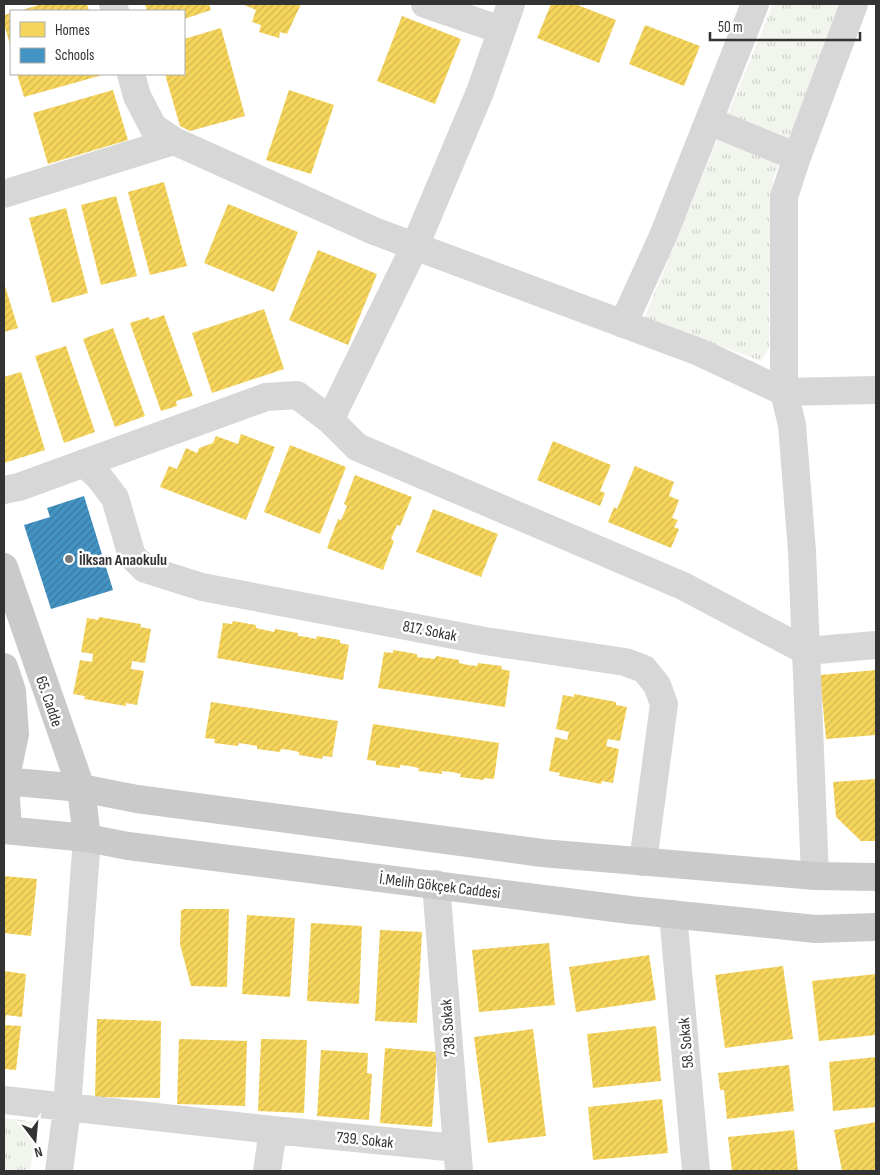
<svg xmlns="http://www.w3.org/2000/svg" width="880" height="1175" font-family="'Sofia Sans Condensed',sans-serif">
  <style>
    .grass { fill: url(#grass-tufts) }
    .homes { fill: url(#homes-hatch) }
    .schools { fill: url(#schools-hatch) }
    .lines { fill: none; stroke-linecap: round; stroke-linejoin: round }
    .minor { stroke: #d7d7d7; stroke-width: 28 }
    .major { stroke: #cacaca; stroke-width: 28 }
    .poi-dot { fill: #7a7a7a; stroke: #fff; stroke-width: 2 }
    .labels { text-anchor: middle; stroke-width: 5; stroke-linejoin: round; paint-order: stroke }
    .poi-label { font-size: 16px; font-weight: bold; fill: #333; stroke: #fff; text-anchor: start }
    .street-label { font-size: 16px; fill: #333; stroke: #fff }
  </style>
  <defs>
    <pattern id="grass-tufts" width="24" height="20" patternUnits="userSpaceOnUse" patternTransform="scale(1.25)"><rect width="24" height="20" fill="#f1f5ed"/><path d="M3 7l-1-3M5 7V3M7 7l1-3M15 17l-1-3M17 17v-4M19 17l1-3" fill="none" stroke="#cfd2cc"/></pattern>
    <pattern id="homes-hatch" width="6" height="6" patternUnits="userSpaceOnUse" patternTransform="scale(1.25)"><rect width="6" height="6" fill="#f6d55c"/><path d="M-1 1l2-2M0 6l6-6M5 7l2-2" fill="none" stroke="#d3b750"/></pattern>
    <pattern id="schools-hatch" width="6" height="6" patternUnits="userSpaceOnUse" patternTransform="scale(1.25)"><rect width="6" height="6" fill="#4393c3"/><path d="M-1 1l2-2M0 6l6-6M5 7l2-2" fill="none" stroke="#39799f"/></pattern>
  </defs>
  <rect width="100%" height="100%" fill="#fff"/>
  <path class="grass" d="M773,4H844L773,179L770,265L769,349L761,361L644,319Z
    M4,1118L37,1122L30,1171H4Z"/>
  <path class="homes" d="M42,4H87L89,11H18Z
    M145,4H209L211,10L184,19V11H147Z
    M242,4H301L287,34L280,32L279,38L259,32L261,25L252,22L256,10Z
    M551,4H575L616,20L599,63L537,38Z
    M11,13V48L4,24V15Z
    M402,16L461,39L435,104L377,81Z
    M645,25L700,46L684,86L629,64Z
    M221,28L245,116L190,131L180,126L165,74H184V39Z
    M17,74H106L24,97Z
    M113,90L128,140L48,164L33,113Z
    M289,90L334,105L311,174L266,160Z
    M164,182L187,266L150,275L128,192Z
    M116,196L137,276L101,285L81,205Z
    M228,204L298,232L274,292L204,263Z
    M66,208L88,293L52,303L29,218Z
    M318,250L377,274L348,345L289,320Z
    M4,283L18,328L4,332Z
    M264,309L284,369L212,393L192,333Z
    M164,315L193,396L176,401L177,406L161,411L130,323L149,317L150,320Z
    M113,328L145,416L115,427L83,339Z
    M66,346L95,432L64,443L35,356Z
    M21,372L45,450L4,463V377Z
    M241,434L275,447L246,520L160,487L169,466L177,469L186,448L197,453L199,448L213,443L216,436L238,444Z
    M553,441L611,465L600,491L605,493L600,506L537,480Z
    M290,445L346,467L320,534L264,512Z
    M635,466L674,482L669,496L679,500L672,518L678,520L674,527L679,529L671,548L608,522L614,507L617,509Z
    M355,475L412,497L400,526L397,525L391,539L394,541L383,570L327,548L338,519L341,520L347,506L344,504Z
    M433,509L498,534L481,577L416,552Z
    M99,617L141,624L140,627L151,629L145,663L132,661L131,669L144,671L137,705L126,703V706L84,699L85,696L73,694L80,660L92,662L93,654L81,652L87,618L98,620Z
    M233,621L256,625V628L274,632L275,629L298,633V636L307,637L316,639L317,636L340,640V643L349,645L343,680L217,658L223,623L232,624Z
    M393,650L417,654V657L435,659L436,656L459,660V663L468,665L477,666L478,663L502,666L501,669L510,671L505,707L378,688L384,652L393,653Z
    M876,670V735L826,739L820,675Z
    M574,694L616,702V705L627,707L620,741L608,739L606,746L619,749L613,783L602,781L601,784L559,776L560,773L549,771L555,737L567,740L569,732L556,729L563,695L574,697Z
    M211,702L338,721L332,757L323,756L322,759L299,755V752L290,750L281,749L280,752L257,749V746L239,743L238,746L214,743L215,739L205,738Z
    M373,724L499,743L494,779L484,778V780L460,777L461,774L452,772L442,771V774L418,771L419,768L409,766L400,765V768L376,765V761L367,760Z
    M876,779V841H861L836,817L833,782Z
    M4,876L37,879L31,936L4,933Z
    M185,909H229L227,987L191,986L180,944L181,910Z
    M247,915L295,918L290,997L242,994Z
    M311,923L362,926L359,1004L307,1001Z
    M380,930L422,932L417,1023L375,1021Z
    M549,943L555,1005L479,1012L472,950Z
    M649,955L656,1000L576,1012L569,967Z
    M783,966L793,1039L725,1048L715,975Z
    M4,971L26,974L22,1017L6,1015L5,1024L4,1023Z
    M876,974V1035L819,1041L812,981Z
    M97,1019L161,1021L160,1098L95,1097Z
    M4,1025L21,1026L16,1070L4,1069Z
    M656,1026L661,1081L593,1088L587,1034Z
    M533,1029L546,1136L488,1143L474,1037Z
    M179,1039L247,1041L245,1106L177,1104Z
    M261,1039L307,1040L304,1113L258,1111Z
    M385,1048L437,1052L432,1127L380,1123Z
    M321,1050L368,1053L367,1073L372,1074L369,1120L317,1116Z
    M876,1057V1107L833,1111L829,1062Z
    M789,1065L794,1111L727,1119L724,1090H720L718,1073Z
    M662,1099L668,1153L593,1160L588,1107Z
    M876,1122V1171H842L834,1130Z
    M794,1130L798,1171H732L728,1137Z"/>
  <path class="schools" d="M84,496L113,590L51,609L24,525L50,517L47,508Z"/>
  <g class="lines">
    <path class="minor" d="M113,4L115,11
      M425,4L501,30
      M854,4L797,157L784,197V392L876,390
      M131,74L137,96L153,127L174,141L374,231L699,352L784,392L792,425L802,551L815,876
      M709,121L797,157
      M4,194L174,141
      M623,324L663,236L755,4
      M330,420L415,246L480,92L511,4
      M84,463L99,477L115,498L132,556L145,569L202,587L485,641L625,662L644,669L657,685L664,704L643,862
      M4,490L19,487L266,397L297,395L330,420L357,447L683,586L806,651L876,645
      M436,884L459,1171
      M673,914L696,1171
      M4,1100L273,1130L457,1148
      M59,1171L67,1108L87,838
      M267,1171L273,1130"/>
    <path class="major" d="M4,567L81,788L87,838
      M4,667L12,691L15,734L5,781L8,830
      M4,781L81,788L137,799L542,853L815,876L876,877
      M4,830L87,838L128,846L630,910L816,929L876,927"/>
  </g>
  <circle class="poi-dot" cx="69" cy="559" r="5"/>
  <g class="labels">
    <g class="poi-label">
      <text x="79" y="565">İlksan Anaokulu</text>
    </g>
    <g class="street-label">
      <text transform="translate(430 630) rotate(11)" y="6">817. Sokak</text>
      <text transform="translate(50 701) rotate(71)" y="6">65. Cadde</text>
      <text transform="translate(440 885) rotate(7)" y="6">İ.Melih Gökçek Caddesi</text>
      <text transform="translate(447 1028) rotate(-94)" y="6">738. Sokak</text>
      <text transform="translate(685 1043) rotate(-95)" y="6">58. Sokak</text>
      <text transform="translate(365 1139) rotate(6)" y="6">739. Sokak</text>
    </g>
  </g>
  <rect width="880" height="1175" fill="none" stroke="#333333" stroke-width="10"/>
  <rect x="10" y="10" width="175" height="65" fill="#ffffff" stroke="#adadad"/>
  <rect x="20" y="22" width="25" height="15" fill="#f6d55c" stroke="#adadad"/>
  <text x="55" y="35" font-size="15" fill="#333333">Homes</text>
  <rect x="20" y="48" width="25" height="15" fill="#4393c3" stroke="#adadad"/>
  <text x="55" y="60" font-size="15" fill="#333333">Schools</text>
  <g transform="translate(35 1140) rotate(164)" stroke="#ffffff" stroke-width="4" paint-order="stroke">
  <path d="M0-4L9 19L0 12L-9 19Z" fill="#333333"/>
  <text y="-8" font-size="14" font-weight="bold" text-anchor="middle" fill="#333333">N</text>
  </g>
  <path d="M710 32v8h150v-8" fill="none" stroke="#333333" stroke-width="2.5"/>
  <text x="718" y="32" font-size="15" fill="#333333" stroke="#ffffff" stroke-width="4" paint-order="stroke">50 m</text>
</svg>
